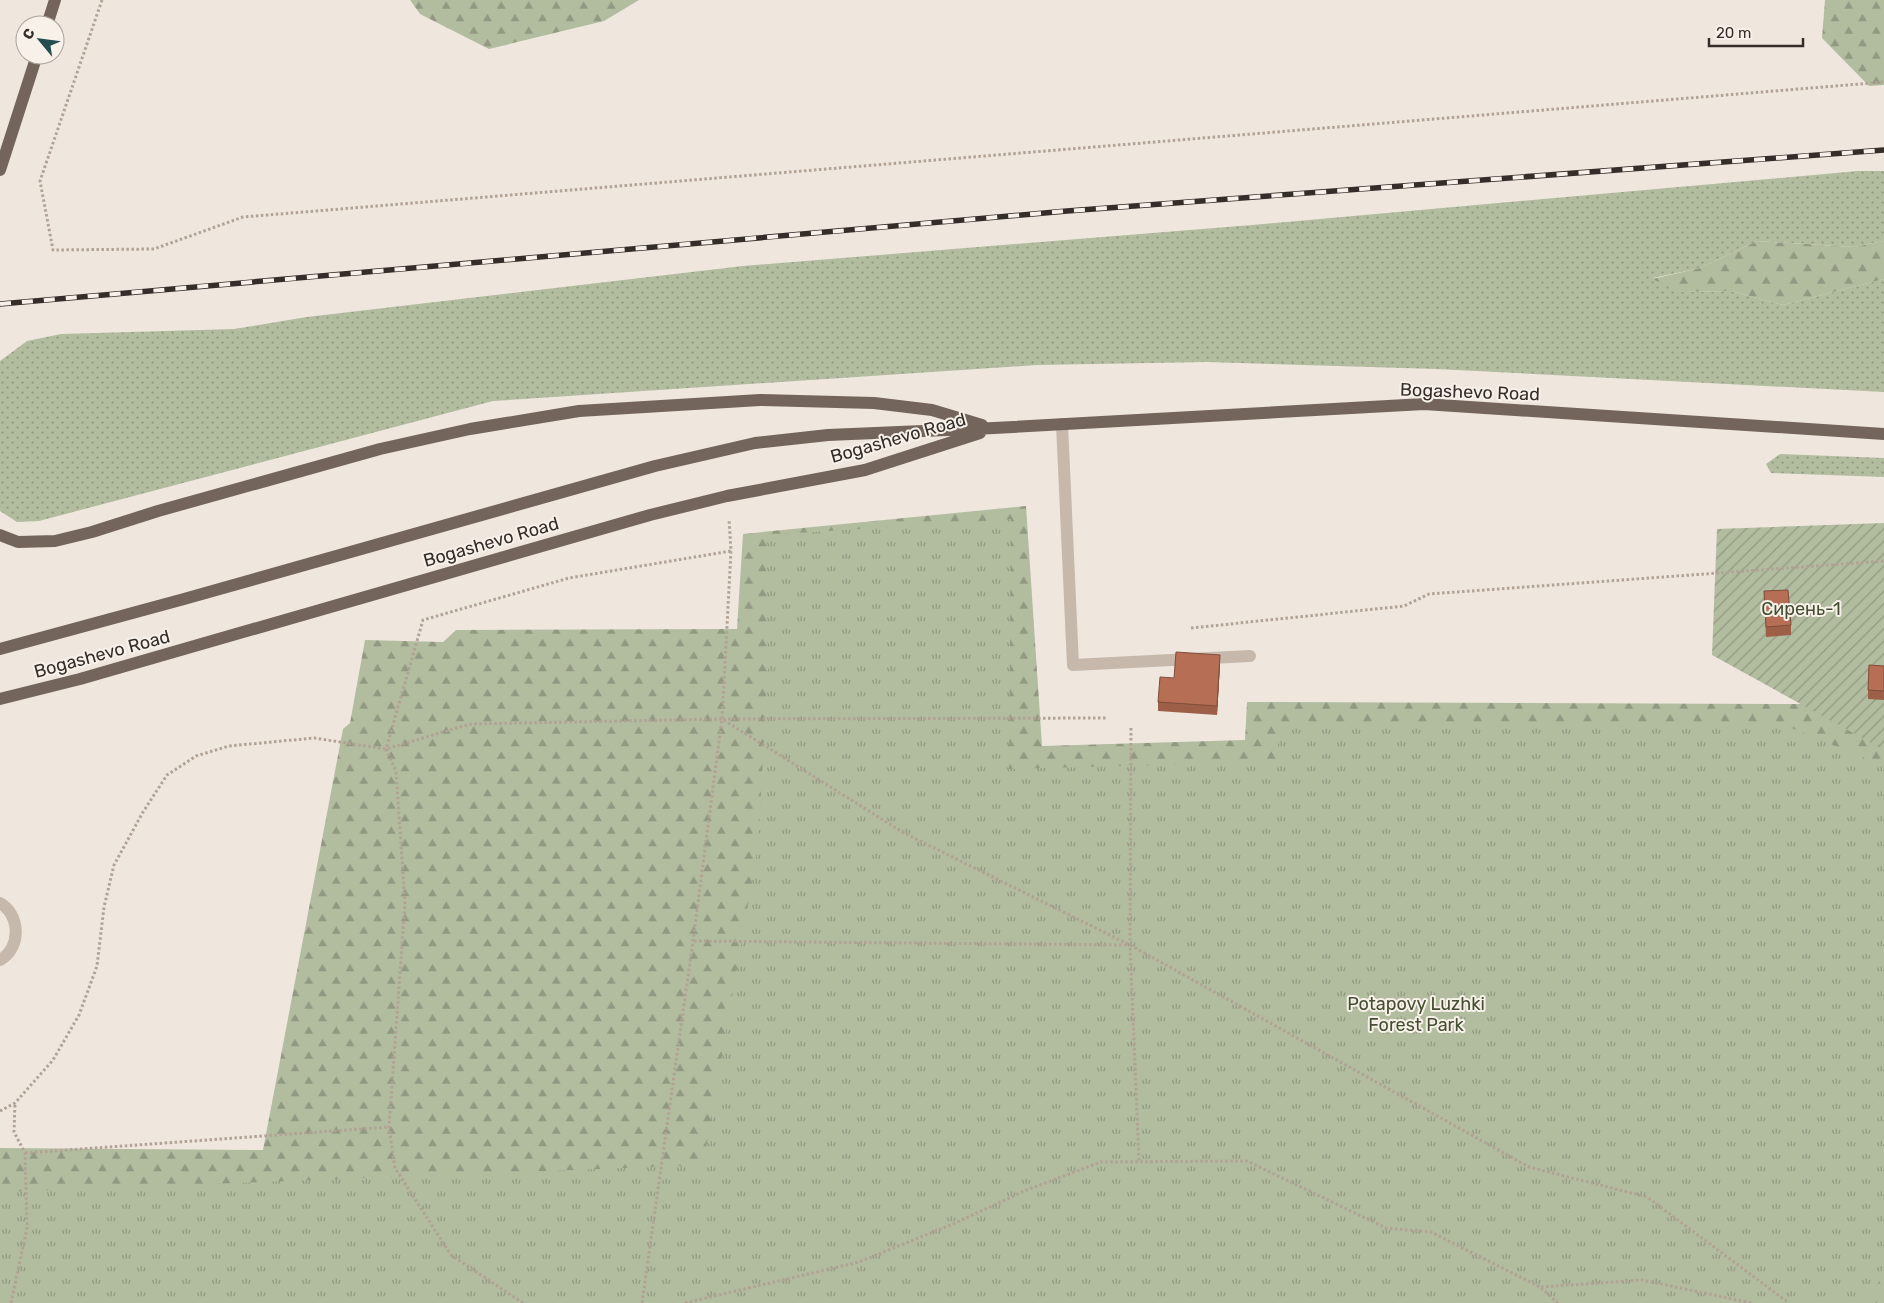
<svg xmlns="http://www.w3.org/2000/svg" width="1884" height="1303" font-family="Rubik,sans-serif">
  <style>
    .grass { fill: url(#grass-dots) }
    .forest { fill: url(#forest-firs) }
    .park { fill: url(#park-tufts) }
    .garden { fill: url(#garden-furrows) }
    .lines { fill: none; stroke-linecap: round; stroke-linejoin: round }
    .path { stroke: #b1a295; stroke-width: 3; stroke-dasharray: 2.5 2.5; stroke-linecap: butt }
    .service { stroke: #c6b8ab; stroke-width: 12 }
    .primary { stroke: #74655c; stroke-width: 12 }
    .rail-casing { stroke: #342d29; stroke-width: 5.5 }
    .rail { stroke: #f7f1e9; stroke-width: 4; stroke-dasharray: 11; stroke-linecap: butt }
    .wall { fill: #9d5f48 }
    .shaded-wall { fill: #7f4d3b }
    .building { fill: #b66e54; stroke: #7f4d3b }
    .labels { text-anchor: middle; stroke-width: 4; stroke-linejoin: round; paint-order: stroke }
    .street-label { font-size: 18px; fill: #342d29; stroke: #f7f1e9 }
    .park-label { font-size: 18px; fill: #434f30; stroke: #f7f1e9 }
  </style>
  <defs>
    <pattern id="grass-dots" width="8" height="8" patternUnits="userSpaceOnUse" patternTransform="scale(1.25)"><rect width="8" height="8" fill="#b2bc9f"/><path d="M2 2h.1M6 6h.1" fill="none" stroke="#929982" stroke-width="1.8" stroke-linecap="round"/></pattern>
    <pattern id="forest-firs" width="22" height="20" patternUnits="userSpaceOnUse" patternTransform="scale(1.25)"><rect width="22" height="20" fill="#b2bc9f"/><path d="M5 1l3.5 6h-7zM16 11l3.5 6h-7z" fill="#929982"/></pattern>
    <pattern id="park-tufts" width="24" height="20" patternUnits="userSpaceOnUse" patternTransform="scale(1.25)"><rect width="24" height="20" fill="#b2bc9f"/><path d="M3 7l-1-3M5 7V3M7 7l1-3M15 17l-1-3M17 17v-4M19 17l1-3" fill="none" stroke="#929982"/></pattern>
    <pattern id="garden-furrows" width="10" height="10" patternUnits="userSpaceOnUse" patternTransform="scale(1.25)"><rect width="10" height="10" fill="#b2bc9f"/><path d="M-1 1l2-2M0 10L10 0M9 11l2-2" fill="none" stroke="#929982"/></pattern>
  </defs>
  <rect width="100%" height="100%" fill="#efe7de"/>
  <path class="grass" d="M1858,171H1884V241L1854,247L1757,241L1700,268L1653,278L1683,292L1731,291L1783,305L1884,279V392L1436,369L1207,362L1037,365L493,401L39,521L17,522L0,511V361L27,341L61,334L234,329L307,317L743,266L1252,225Z
    M1780,454L1884,458V477L1771,473L1766,464Z"/>
  <path class="forest" d="M410,0H639L604,21L489,49L420,14Z
    M1825,0H1884V85L1869,86L1822,38Z
    M1757,241L1854,247L1884,241V279L1783,305L1731,291L1683,292L1652,279L1700,268Z
    M1026,506L1042,746L1245,740L1247,702L1802,704L1884,741V1303H0V1148L263,1150L343,729L350,723L365,640L443,642L456,630L737,629L743,534Z"/>
  <path class="park" d="M1011,519L1009,769L1276,762L1280,726L1789,727L1884,766V1265L1872,1303H0V1192L703,1165L758,847L768,667L766,535Z"/>
  <path class="garden" d="M1884,523V750L1712,655L1717,529Z"/>
  <g class="lines">
    <path class="path" d="M102,0L40,181L53,250L154,249L243,217L1884,82
      M1191,628L1404,606L1429,594L1884,561
      M723,719L1108,718
      M1131,728L1130,945L1139,1161
      M694,941L1127,945
      M0,1111L15,1103L53,1060L79,1015L97,966L104,907L114,865L143,812L167,775L196,756L229,746L314,738L386,749L470,724L722,719L904,833L1130,945L1529,1167L1647,1197L1789,1303
      M25,1153L389,1127
      M1541,1287L1642,1280L1752,1303
      M11,1303L27,1228L25,1153L14,1132L15,1103
      M523,1303L451,1255L395,1168L389,1127L405,903L396,771L386,749L423,620L569,578L731,551
      M642,1303L693,941L722,719L731,551L729,519
      M685,1303L859,1262L953,1224L1029,1189L1101,1162L1247,1161L1386,1228L1431,1232L1540,1287L1558,1303"/>
    <path class="service" d="M1062,424L1073,665L1250,656
      M0,903C20,914 22,948 0,960"/>
    <path class="primary" d="M47,25L55,0
      M0,170L37,55
      M0,535L18,542L55,541L92,532L158,511L380,449L470,429L579,411L760,400L874,403L932,410L982,425
      M0,649L184,599L655,466L755,443L828,435L994,428L1424,404L1884,434
      M0,699L80,679L650,515L727,496L865,470L980,433"/>
    <g class="rail-casing">
      <path id="rail" d="M0,304L1067,211L1884,150"/>
    </g>
    <use href="#rail" class="rail"/>
  </g>
  <path class="wall" d="M1764,591L1791,625V635L1766,637Z
    M1220,664L1217,715L1158,711V702L1174,678Z
    M1884,666V700L1868,699V690Z"/>
  <path class="shaded-wall" d="M1220,655V664L1217,715V706Z"/>
  <path class="building" d="M1788,590L1791,625L1766,627L1764,591Z
    M1176,652L1220,655L1217,706L1158,702L1160,677L1174,678Z
    M1869,665L1884,666V691L1868,690Z"/>
  <g class="labels">
    <g class="street-label">
      <text transform="translate(1470 392) rotate(2)" y="6">Bogashevo Road</text>
      <text transform="translate(898 438) rotate(-16)" y="6">Bogashevo Road</text>
      <text transform="translate(491 542) rotate(-16)" y="6">Bogashevo Road</text>
      <text transform="translate(102 654) rotate(-15)" y="6">Bogashevo Road</text>
    </g>
    <g class="park-label">
      <text x="1801" y="615">Сирень-1</text>
      <text x="1416" y="1010">Potapovy Luzhki<tspan x="1416" dy="21">Forest Park</tspan></text>
    </g>
  </g>
  <g transform="translate(40 40) rotate(299)"><circle r="24" fill="#f7f1e9" stroke="#a9a39c"/>
  <path d="M0-4L9 19L0 12L-9 19Z" fill="#244d50"/>
  <text y="-8" font-size="14" font-weight="bold" text-anchor="middle" fill="#342d29">С</text>
  </g>
  <path d="M1709 38v8h94v-8" fill="none" stroke="#342d29" stroke-width="2.5"/>
  <text x="1716" y="38" font-size="15" fill="#342d29" stroke="#f7f1e9" stroke-width="4" paint-order="stroke">20 m</text>
</svg>
